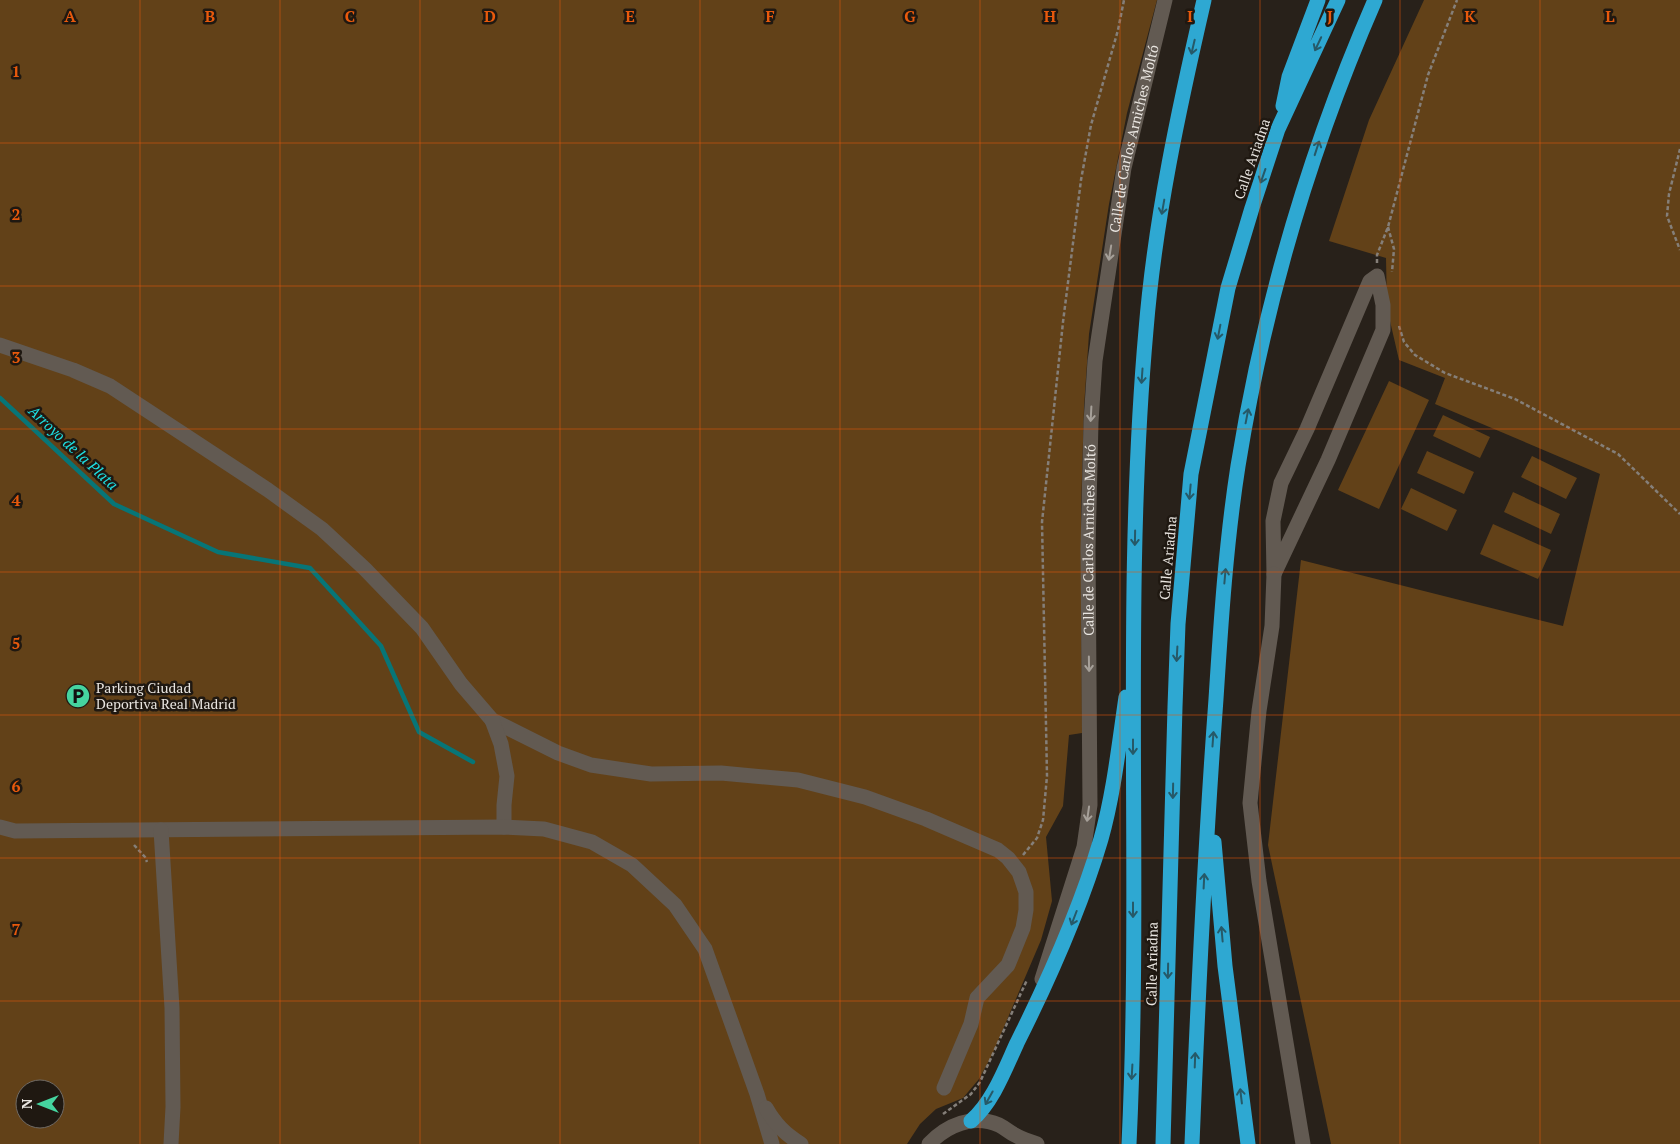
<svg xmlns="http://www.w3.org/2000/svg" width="1680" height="1144" font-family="'PT Serif',serif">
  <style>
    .green { fill: #624118; fill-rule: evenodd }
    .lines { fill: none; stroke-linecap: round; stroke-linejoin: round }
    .stream { stroke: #077577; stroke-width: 4.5 }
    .path { stroke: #857f79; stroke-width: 2.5; stroke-dasharray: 4 2.5; stroke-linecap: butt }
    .minor { stroke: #625a52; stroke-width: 15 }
    .highway { stroke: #2ea8d2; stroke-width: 15 }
    .oneway { stroke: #265968 }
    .oneway2 { stroke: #a6a099 }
    .grid { fill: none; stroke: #e8590c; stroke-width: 1; stroke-opacity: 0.55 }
    .labels { text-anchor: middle; stroke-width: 5; stroke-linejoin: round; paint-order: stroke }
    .street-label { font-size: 14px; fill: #e9e5e0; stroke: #1f1811 }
    .poi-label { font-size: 14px; fill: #e9e5e0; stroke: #1f1811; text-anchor: start }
    .water-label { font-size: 15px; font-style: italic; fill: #1ee0e4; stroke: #1f1811 }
    .grid-label { font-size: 16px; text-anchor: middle; font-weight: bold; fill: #e8590c; stroke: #1f1811; stroke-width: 5; stroke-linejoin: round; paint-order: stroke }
  </style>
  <rect width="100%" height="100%" fill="#28211a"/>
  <path class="green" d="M0,0H1157L1127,113L1109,204L1089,334L1084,407L1081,511L1082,733L1069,735L1063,806L1046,837L1052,901L1041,940L992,1055L979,1079L963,1098L936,1109L920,1124L907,1144H0ZM25,1089H55V1119H25Z
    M1424,0H1680V1144H1331L1268,845L1301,560L1563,626L1600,474L1435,404L1445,378L1399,360L1387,308L1386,258L1329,241L1369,120Z
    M1389,381L1429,400L1379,509L1338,490Z
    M1443,415L1490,437L1480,458L1433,436Z
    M1427,451L1474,472L1464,494L1417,473Z
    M1532,456L1577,478L1566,499L1521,477Z
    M1411,488L1457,510L1447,531L1401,509Z
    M1513,492L1560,514L1551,534L1504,512Z
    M1493,524L1551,550L1538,579L1480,554Z"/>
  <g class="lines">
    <path class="stream" d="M0,398L114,504L218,552L310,568L381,646L419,732L473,762"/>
    <path class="path" d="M1680,149L1669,194L1667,216L1680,250
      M1388,227L1394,249L1392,272
      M1377,263V255L1388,227L1428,75L1457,0
      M1399,326L1404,342L1415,355L1445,373L1515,399L1618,454L1680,514
      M134,845L145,857L147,862
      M1023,855L1037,838L1043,820L1047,776L1042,522L1063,322L1081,180L1091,125L1118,30L1124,0
      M943,1114L971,1094L980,1082L1027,980"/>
    <g class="minor">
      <path d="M1377,276L1383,305V330L1328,460L1274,574L1273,521L1281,483L1307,429L1370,281Z"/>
      <path d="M0,345L73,370L110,386L268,490L322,529L365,569L422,628L461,684L492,720L558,753L591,765L651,774L721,773L798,780L865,797L926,819L998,850L1008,858L1019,872L1026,892V910L1023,928L1008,965L977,998L971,1024L944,1088"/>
      <path d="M1274,574L1272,626L1259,711L1250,803L1259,881L1303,1144"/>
      <path d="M492,720L501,744L507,776L504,805V827"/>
      <path d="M0,827L15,831L504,827L544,829L592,842L632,865L675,905L705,949L757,1094L772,1144"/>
      <path d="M161,830L172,1008L173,1107L171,1144"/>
      <path id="s1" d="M1042,979L1084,847L1090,805L1088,549L1091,422L1095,361L1124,168L1165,0"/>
      <path d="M766,1108C775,1124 785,1134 801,1144"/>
      <path d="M929,1144C947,1125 973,1114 999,1125C1005,1128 1009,1132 1015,1135C1021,1139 1030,1141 1037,1144"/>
    </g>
    <path class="highway" d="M1283,106L1289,77L1318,0
      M1214,842L1225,966L1248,1144
      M971,1121C993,1102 1005,1069 1017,1043C1050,977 1080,910 1101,839C1114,793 1119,744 1126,697
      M1129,1144C1142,873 1122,601 1146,330C1155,219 1179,108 1204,0
      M1163,1144L1175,707L1178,624L1191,474L1228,288L1252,208L1278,129L1338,0
      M1192,1144C1198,996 1205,847 1216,699C1221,621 1226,543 1238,466C1264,305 1310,149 1375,0"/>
  </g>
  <defs><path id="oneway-shaft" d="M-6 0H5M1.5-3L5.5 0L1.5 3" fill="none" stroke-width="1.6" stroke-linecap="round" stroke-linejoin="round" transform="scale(1.25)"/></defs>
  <g class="oneway">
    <use href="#oneway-shaft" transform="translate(1318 44) rotate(115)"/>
    <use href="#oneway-shaft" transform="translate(1193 47) rotate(103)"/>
    <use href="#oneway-shaft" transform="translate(1317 148) rotate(-72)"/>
    <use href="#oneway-shaft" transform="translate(1263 176) rotate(109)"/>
    <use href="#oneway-shaft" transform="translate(1163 207) rotate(100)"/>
    <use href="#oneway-shaft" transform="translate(1219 332) rotate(101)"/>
    <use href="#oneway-shaft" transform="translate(1142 376) rotate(94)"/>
    <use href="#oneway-shaft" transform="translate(1247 416) rotate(-79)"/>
    <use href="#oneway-shaft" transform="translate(1190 492) rotate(95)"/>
    <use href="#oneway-shaft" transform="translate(1135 538) rotate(91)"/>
    <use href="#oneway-shaft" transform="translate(1225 576) rotate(-85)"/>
    <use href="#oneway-shaft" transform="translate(1177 654) rotate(93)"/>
    <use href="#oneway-shaft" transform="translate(1213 739) rotate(-86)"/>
    <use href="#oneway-shaft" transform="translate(1133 747) rotate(90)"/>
    <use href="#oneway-shaft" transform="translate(1173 791) rotate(91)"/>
    <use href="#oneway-shaft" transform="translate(1204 881) rotate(-87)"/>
    <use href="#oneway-shaft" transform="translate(1133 910) rotate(90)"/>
    <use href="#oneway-shaft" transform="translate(1074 918) rotate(111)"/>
    <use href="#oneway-shaft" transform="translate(1222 934) rotate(-95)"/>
    <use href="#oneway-shaft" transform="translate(1168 971) rotate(91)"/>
    <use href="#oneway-shaft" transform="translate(1195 1060) rotate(-88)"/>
    <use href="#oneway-shaft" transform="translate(1132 1072) rotate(93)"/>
    <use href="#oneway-shaft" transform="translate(1241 1096) rotate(-97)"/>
    <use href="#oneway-shaft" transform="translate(989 1098) rotate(119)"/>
  </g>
  <g class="oneway2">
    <use href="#oneway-shaft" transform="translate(1110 253) rotate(99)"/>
    <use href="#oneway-shaft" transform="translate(1091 414) rotate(93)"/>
    <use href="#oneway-shaft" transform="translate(1089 664) rotate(89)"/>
    <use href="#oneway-shaft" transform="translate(1088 814) rotate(98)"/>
  </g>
  <path class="grid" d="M140,0V1144M280,0V1144M420,0V1144M560,0V1144M700,0V1144M840,0V1144M980,0V1144M1120,0V1144M1260,0V1144M1400,0V1144M1540,0V1144M0,143H1680M0,286H1680M0,429H1680M0,572H1680M0,715H1680M0,858H1680M0,1001H1680"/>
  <defs>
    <g id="parking-disc" transform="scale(1.25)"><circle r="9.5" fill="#45d49f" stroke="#1f1811"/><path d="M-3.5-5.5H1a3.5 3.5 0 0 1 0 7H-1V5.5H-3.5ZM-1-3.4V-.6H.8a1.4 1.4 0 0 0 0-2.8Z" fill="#111"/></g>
  </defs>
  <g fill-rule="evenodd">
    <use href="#parking-disc" x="78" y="696"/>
  </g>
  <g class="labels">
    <g class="street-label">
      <text dy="5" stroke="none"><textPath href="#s1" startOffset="851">Calle de Carlos Arniches Moltó</textPath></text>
      <text transform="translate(1252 159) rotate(-71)" y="5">Calle Ariadna</text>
      <text dy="5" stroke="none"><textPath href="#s1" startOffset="446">Calle de Carlos Arniches Moltó</textPath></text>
      <text transform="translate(1168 558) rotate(-85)" y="5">Calle Ariadna</text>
      <text transform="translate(1152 964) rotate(-89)" y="5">Calle Ariadna</text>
    </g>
    <g class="poi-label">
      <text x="96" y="693">Parking Ciudad<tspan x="96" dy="16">Deportiva Real Madrid</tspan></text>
    </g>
    <g class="water-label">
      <text transform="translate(73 448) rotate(43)" y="5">Arroyo de la Plata</text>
    </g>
  </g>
  <g class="grid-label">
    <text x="70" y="22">A</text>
    <text x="210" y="22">B</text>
    <text x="350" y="22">C</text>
    <text x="490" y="22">D</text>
    <text x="630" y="22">E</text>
    <text x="770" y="22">F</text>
    <text x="910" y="22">G</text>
    <text x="1050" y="22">H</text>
    <text x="1190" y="22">I</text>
    <text x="1330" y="22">J</text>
    <text x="1470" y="22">K</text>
    <text x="1610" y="22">L</text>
    <text x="16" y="77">1</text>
    <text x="16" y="220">2</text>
    <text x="16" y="363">3</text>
    <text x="16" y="506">4</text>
    <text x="16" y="649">5</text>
    <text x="16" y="792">6</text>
    <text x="16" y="935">7</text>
  </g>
  <g transform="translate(40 1104) rotate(270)"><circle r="24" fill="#1f1811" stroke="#706a64"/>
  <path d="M0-4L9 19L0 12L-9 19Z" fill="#45d49f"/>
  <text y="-8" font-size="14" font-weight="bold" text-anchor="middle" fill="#e9e5e0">N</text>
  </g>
</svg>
